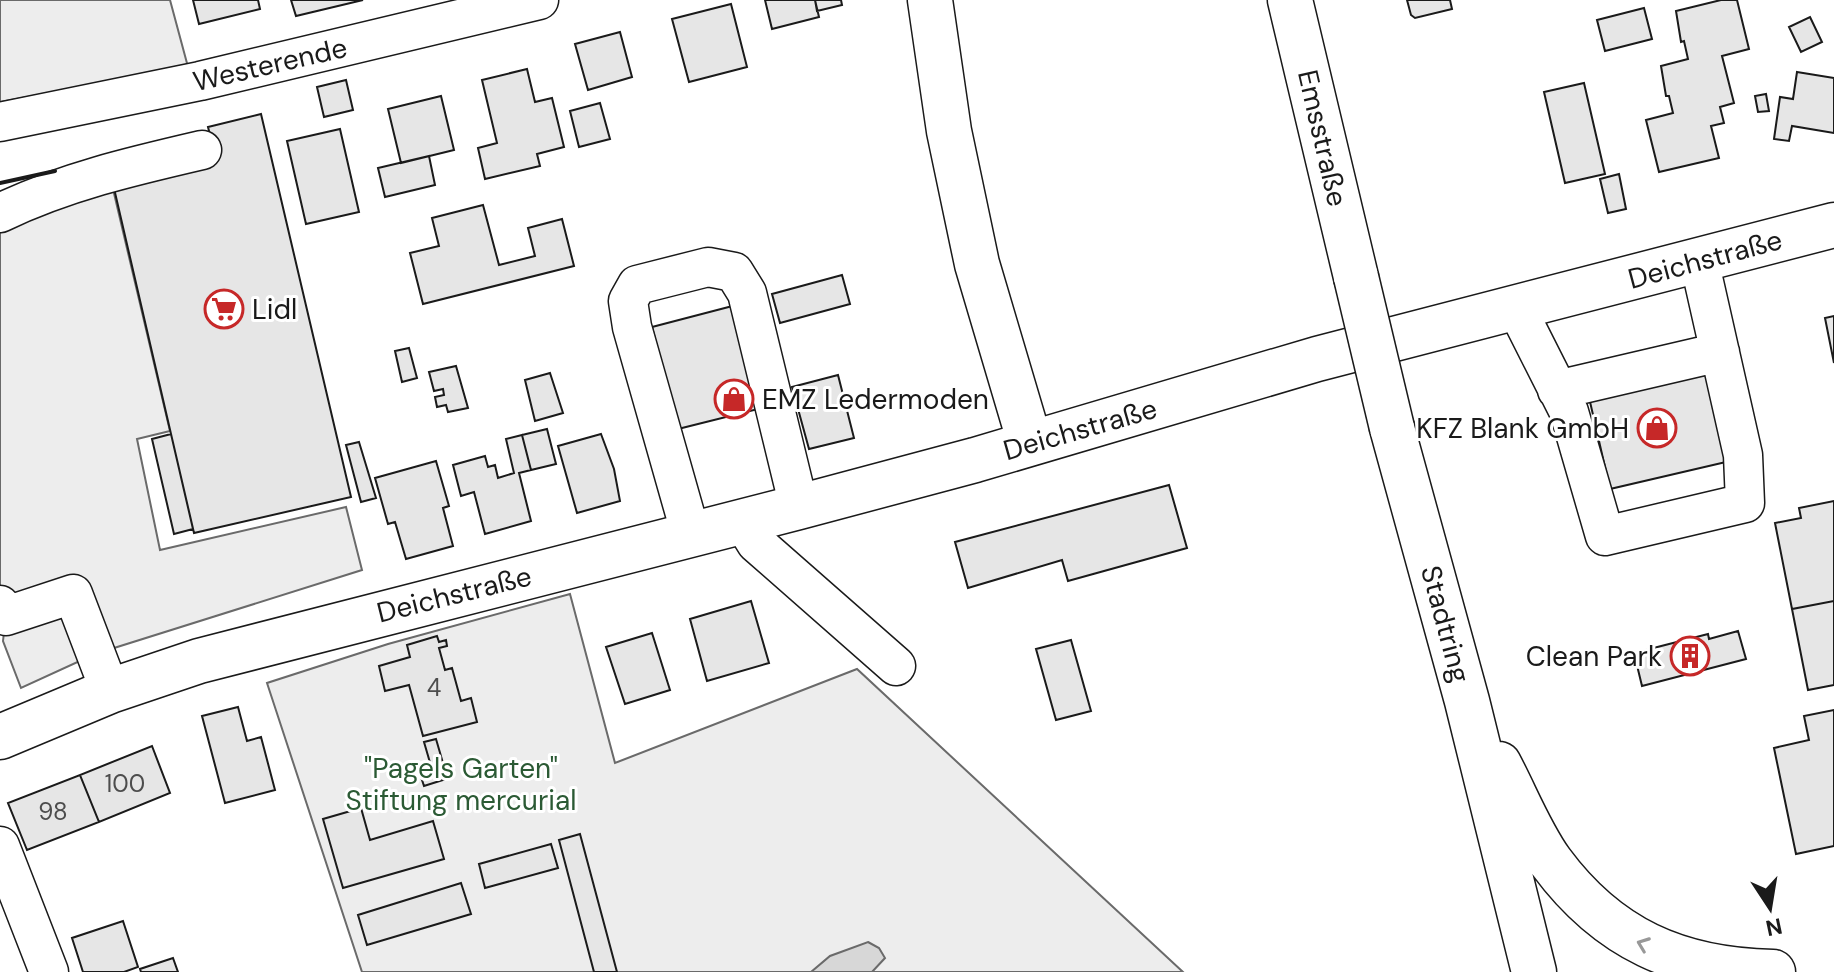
<svg xmlns="http://www.w3.org/2000/svg" width="1834" height="972" font-family="'DM Sans',sans-serif">
  <style>
    .built { fill: #ededed; stroke: #6a6a6a; stroke-width: 2 }
    .water { fill: #d7d7d7; stroke: #6a6a6a; stroke-width: 2 }
    .building { fill: #e6e6e6; stroke: #1a1a1a; stroke-width: 2 }
    .lines { fill: none; stroke-linecap: round; stroke-linejoin: round }
    .minor-casing { stroke: #1a1a1a; stroke-width: 41 }
    .major-casing { stroke: #1a1a1a; stroke-width: 47 }
    .highway-casing { stroke: #1a1a1a; stroke-width: 47 }
    .minor { stroke: #fff; stroke-width: 38 }
    .major { stroke: #fff; stroke-width: 44 }
    .highway { stroke: #fff; stroke-width: 44 }
    .highway-bridge-casing { stroke: #1a1a1a; stroke-width: 47; stroke-linecap: butt }
    .highway-bridge { stroke: #fff; stroke-width: 44 }
    .wall { stroke: #1a1a1a; stroke-width: 4 }
    .oneway { stroke: #989898 }
    .labels { text-anchor: middle; stroke-width: 6; stroke-linejoin: round; paint-order: stroke }
    .number-label { font-size: 24px; fill: #4d4d4d }
    .street-label { font-size: 28px; fill: #1a1a1a; stroke: #fff }
    .poi-label { font-size: 28px; fill: #1a1a1a; stroke: #fff; text-anchor: start }
    .park-label { font-size: 28px; fill: #2b5a34; stroke: #fff }
  </style>
  <rect width="100%" height="100%" fill="#fff"/>
  <path class="built" d="M0,0H170L188,67L0,102Z
    M109,172L170,431L137,439L160,550L346,507L362,570L95,654L21,688L3,641L6,616L0,605V193Z
    M570,594L615,763L857,669L1183,972H362L267,683L388,644Z"/>
  <path class="water" d="M868,942L879,948L885,958L872,972H811L830,956Z"/>
  <path class="building" d="M193,0H258L260,9L199,24Z
    M291,0H363L296,16Z
    M765,0H815L819,17L772,29Z
    M815,0H841L842,5L817,11Z
    M1407,0H1450L1452,9L1415,18L1411,15Z
    M1721,0H1737L1749,49L1722,56L1734,103L1720,107L1724,123L1711,126L1719,158L1659,172L1646,120L1673,113L1669,96H1666L1661,66L1688,59L1684,41L1681,42L1676,11Z
    M731,4L747,67L689,82L672,19Z
    M1644,8L1652,39L1605,51L1597,20Z
    M1810,17L1822,42L1801,52L1789,27Z
    M620,32L632,77L588,90L575,44Z
    M527,69L535,102L552,98L564,147L537,154L540,166L485,179L478,148L497,143L482,80Z
    M1797,72L1834,78V133L1792,126L1789,141L1774,139L1780,97L1793,99Z
    M346,80L353,110L324,117L317,87Z
    M1584,83L1605,174L1565,183L1544,92Z
    M1766,94L1769,111L1758,112L1755,96Z
    M441,96L454,150L401,163L388,109Z
    M600,103L610,139L579,147L570,111Z
    M261,114L351,497L194,533L113,184L216,159L208,127Z
    M340,129L359,212L306,224L287,141Z
    M429,156L435,185L385,197L378,168Z
    M1619,174L1626,209L1608,213L1600,179Z
    M483,205L499,265L535,256L528,228L562,219L574,266L423,304L410,253L439,246L432,218Z
    M842,275L850,304L780,323L772,294Z
    M744,303L770,406L678,429L652,327Z
    M1834,316V363L1825,318Z
    M409,348L417,378L402,382L395,351Z
    M456,366L468,408L448,412L446,405L437,407L435,397L444,395L443,389L434,391L429,372Z
    M1704,366L1726,462L1610,489L1588,393Z
    M550,373L563,413L535,421L525,380Z
    M838,375L854,438L809,449L792,387Z
    M547,429L556,464L531,470L522,435Z
    M171,434L193,529L174,534L152,439Z
    M601,434L614,469L620,501L577,513L558,446Z
    M522,435L531,470L519,473L531,521L485,534L474,492L461,496L453,465L485,456L488,467L495,465L498,478L514,473L506,439Z
    M359,442L376,498L361,502L346,445Z
    M436,461L449,506L443,508L453,546L406,559L395,522L388,524L375,478Z
    M1169,485L1187,548L1068,581L1062,560L968,588L955,542Z
    M1834,501V601L1792,609L1775,523L1801,518L1799,508Z
    M751,601L769,663L707,681L690,619Z
    M1834,601V685L1808,690L1792,609Z
    M1738,631L1746,659L1642,686L1634,653L1708,634L1709,639Z
    M652,633L670,690L625,704L606,647Z
    M437,636L439,642L446,640L447,646L439,648L445,670L452,668L461,701L471,698L477,722L423,736L409,685L385,691L379,666L410,657L407,645Z
    M1071,640L1091,711L1056,720L1036,649Z
    M238,707L247,741L261,737L275,790L225,803L202,716Z
    M1834,710V846L1796,854L1774,748L1809,740L1804,716Z
    M436,739L443,763L431,766L424,742Z
    M152,746L170,793L99,822L80,775Z
    M445,766L449,778L424,786L420,774Z
    M80,775L99,822L27,850L8,803Z
    M361,808L370,840L433,821L444,859L343,888L323,819Z
    M580,834L617,972H594L559,840Z
    M551,844L558,868L485,888L479,864Z
    M461,883L471,914L367,945L358,915Z
    M123,921L138,967L124,972H83L72,938Z
    M173,958L178,972H141L140,969Z"/>
  <g class="lines">
    <g class="minor-casing">
      <path id="minor" d="M0,122L200,81L539,0
        M0,213C64,182 133,166 202,150
        M1516,307L1569,412L1605,536L1745,503L1743,455L1699,260
        M1557,390L1720,352
        M743,522L756,543L896,666
        M691,535L632,327L628,301L637,285L708,267L734,272L747,293L799,507
        M0,605L6,616L73,594L110,691
        M0,846L49,972"/>
    </g>
    <g class="major-casing">
      <path id="major" d="M0,737L110,691L199,661L799,507L975,460L1317,359L1834,225"/>
    </g>
    <g class="highway-casing">
      <path id="highway" d="M930,0L949,131L977,264L1030,443
        M1290,0L1356,277
        M1392,428L1467,701L1534,972
        M1499,764C1516,796 1530,833 1551,862C1608,939 1678,970 1773,972"/>
    </g>
    <use href="#minor" class="minor"/>
    <use href="#major" class="major"/>
    <use href="#highway" class="highway"/>
    <g class="highway-bridge-casing">
      <path id="highway-bridge" d="M1356,277L1392,428"/>
    </g>
    <use href="#highway-bridge" class="highway-bridge"/>
    <path class="wall" d="M0,183L55,171"/>
  </g>
  <defs><path id="oneway-chevron" d="M-2-3.5L2.5 0L-2 3.5" fill="none" stroke-width="1.6" stroke-linecap="round" stroke-linejoin="round" transform="scale(2)"/></defs>
  <use class="oneway" href="#oneway-chevron" transform="translate(1643 944) rotate(-159)"/>
  <defs>
    <g id="supermarket-ring" transform="scale(2)"><circle r="9.5" fill="#fff" stroke="#c62828" stroke-width="1.5"/><path d="M-6-5.5h2.5l.6 2H6L4.5 2H-2.5L-4.4-4H-6ZM-1.5 3.2a1.3 1.3 0 1 0 .1 0ZM3 3.2a1.3 1.3 0 1 0 .1 0Z" fill="#c62828"/></g>
    <g id="shop-ring" transform="scale(2)"><circle r="9.5" fill="#fff" stroke="#c62828" stroke-width="1.5"/><path d="M-5-2.5h2.3a2.7 3.5 0 0 1 5.4 0H5L5.5 6h-11ZM-1.5-2.5h3a1.5 2.3 0 0 0-3 0Z" fill="#c62828"/></g>
    <g id="building-ring" transform="scale(2)"><circle r="9.5" fill="#fff" stroke="#c62828" stroke-width="1.5"/><path d="M-4-6H4V6H1V3H-1V6H-4ZM-2.5-4.3h1.7v1.8h-1.7ZM.8-4.3h1.7v1.8H.8ZM-2.5-1h1.7V.8h-1.7ZM.8-1h1.7V.8H.8Z" fill="#c62828"/></g>
  </defs>
  <g fill-rule="evenodd">
    <use href="#supermarket-ring" x="224" y="309"/>
    <use href="#shop-ring" x="734" y="399"/>
    <use href="#shop-ring" x="1657" y="428"/>
    <use href="#building-ring" x="1690" y="656"/>
  </g>
  <g class="labels">
    <g class="number-label">
      <text x="434" y="696">4</text>
      <text x="125" y="792">100</text>
      <text x="53" y="820">98</text>
    </g>
    <g class="street-label">
      <text transform="translate(270 64) rotate(-13)" y="10">Westerende</text>
      <text transform="translate(1323 138) rotate(77)" y="10">Emsstraße</text>
      <text transform="translate(1705 259) rotate(-15)" y="10">Deichstraße</text>
      <text transform="translate(1080 429) rotate(-16)" y="10">Deichstraße</text>
      <text transform="translate(454 594) rotate(-14)" y="10">Deichstraße</text>
      <text transform="translate(1446 624) rotate(75)" y="10">Stadtring</text>
    </g>
    <g class="poi-label">
      <text x="252" y="319">Lidl</text>
      <text x="762" y="409">EMZ Ledermoden</text>
      <text x="1629" y="438" text-anchor="end">KFZ Blank GmbH</text>
      <text x="1662" y="666" text-anchor="end">Clean Park</text>
    </g>
    <g class="park-label">
      <text x="461" y="778">"Pagels Garten"<tspan x="461" dy="32">Stiftung mercurial</tspan></text>
    </g>
  </g>
  <g transform="translate(1770 908) rotate(168)" stroke="#ffffff" stroke-width="6" paint-order="stroke">
  <path d="M0-6L14 30L0 20L-14 30Z" fill="#1a1a1a"/>
  <text y="-12" font-size="22" font-weight="bold" text-anchor="middle" fill="#1a1a1a">N</text>
  </g>
</svg>
